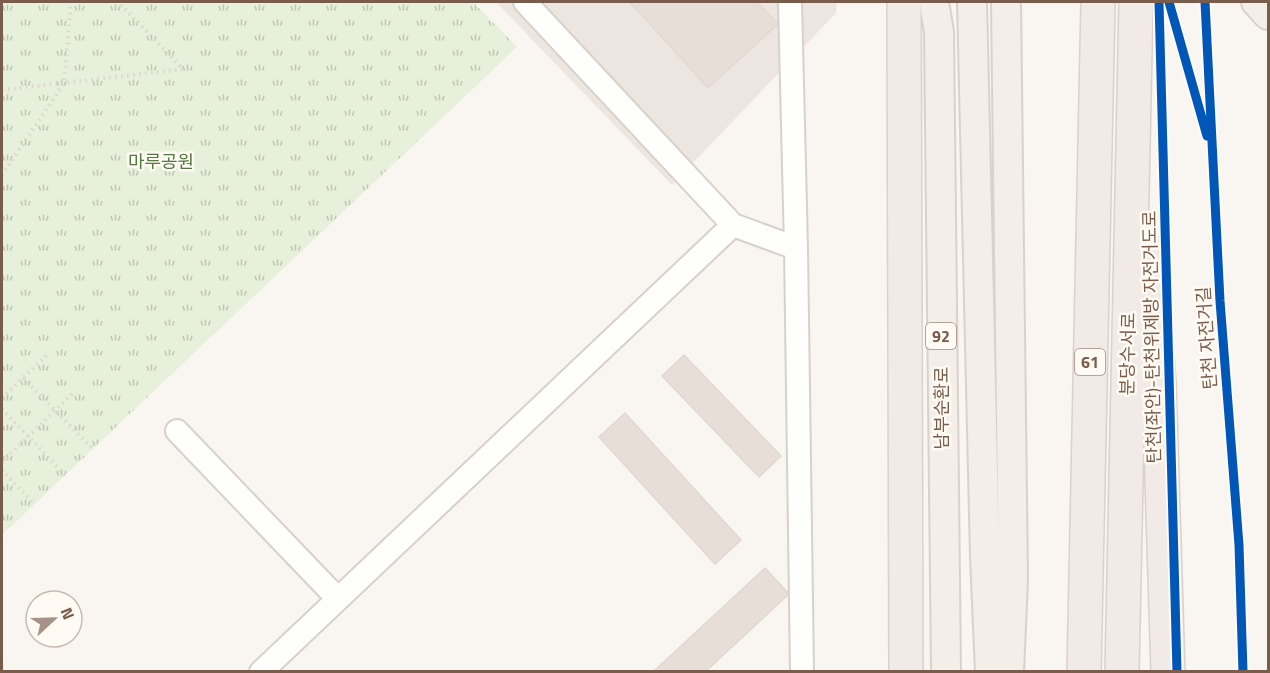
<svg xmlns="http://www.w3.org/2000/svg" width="1270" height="673" font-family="'Titillium Web','Noto Sans KR',sans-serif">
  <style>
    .industrial { fill: #ede5e0 }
    .park { fill: url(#park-tufts) }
    .building { fill: #e6ded7; stroke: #e2d8d2; stroke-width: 1.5 }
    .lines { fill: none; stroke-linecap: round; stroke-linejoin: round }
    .minor-casing { stroke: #d7d1cb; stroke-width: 26 }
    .major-casing { stroke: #dad1cc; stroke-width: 32 }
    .highway-casing { stroke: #dad1cc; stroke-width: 36 }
    .path { stroke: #dcd5d0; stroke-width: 4; stroke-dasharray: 1.5 4.5; stroke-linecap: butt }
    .minor { stroke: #fefefd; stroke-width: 22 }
    .major { stroke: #f3eee8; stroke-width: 28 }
    .highway { stroke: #f2eae7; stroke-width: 33 }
    .cycleway-casing { stroke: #fffaf3; stroke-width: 13 }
    .cycleway { stroke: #0057b8; stroke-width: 9 }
    .labels { text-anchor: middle; stroke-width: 5; stroke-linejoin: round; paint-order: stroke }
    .shield { fill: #fffaf3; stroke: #a28b7f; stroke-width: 1.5 }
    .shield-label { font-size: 16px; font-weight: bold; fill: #7a5c4d }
    .park-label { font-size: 18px; fill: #537a41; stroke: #fffaf3 }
    .street-label { font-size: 18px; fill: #7a5c4d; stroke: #fffaf3 }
  </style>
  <defs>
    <pattern id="park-tufts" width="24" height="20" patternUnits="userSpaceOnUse" patternTransform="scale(1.5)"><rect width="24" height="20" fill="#e7f0db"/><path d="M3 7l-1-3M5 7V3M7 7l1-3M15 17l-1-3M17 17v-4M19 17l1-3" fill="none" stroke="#c0c6b4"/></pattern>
  </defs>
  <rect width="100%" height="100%" fill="#f9f5f0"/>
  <path class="industrial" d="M496,2H837L836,13L672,185Z"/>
  <path class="park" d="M2,2H473L517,47L2,535Z"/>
  <path class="building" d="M630,2H757L778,24L708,88Z
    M684,355L781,456L759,477L662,376Z
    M625,413L741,540L715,564L599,437Z
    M765,568L789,594L705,672H653Z"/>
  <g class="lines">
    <g class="minor-casing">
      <path id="minor" d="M733,225L796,248L790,2
        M796,248L802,672
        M177,431L338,599
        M261,672L733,225L525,2"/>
    </g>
    <g class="major-casing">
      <path id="major" d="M934,2L939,32L946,672
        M972,2L985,557L990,672
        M1006,2L1013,580L1009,672
        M1256,2L1268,15"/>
    </g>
    <g class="highway-casing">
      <path id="highway" d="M904,2L906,672
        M1149,251L1159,383L1168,672
        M1084,672L1098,2
        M1122,672L1136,2"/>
    </g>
    <path class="path" d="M2,2H3
      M2,90L183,69L118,2
      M2,175L64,83L71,2
      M23,378L93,449
      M2,398L49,353
      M2,409L65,475
      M2,462L72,394
      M2,470L34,504"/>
    <use href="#minor" class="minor"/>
    <use href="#major" class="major"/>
    <use href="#highway" class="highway"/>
    <g class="cycleway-casing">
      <path id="cycleway" d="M1159,2L1177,672
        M1169,2L1207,136
        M1205,2L1220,301L1239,545L1243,672"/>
    </g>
    <use href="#cycleway" class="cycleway"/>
  </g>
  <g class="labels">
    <g class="shield">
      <rect x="926" y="323" width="30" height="26" rx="4.5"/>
      <rect x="1075" y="349" width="30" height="26" rx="4.5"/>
    </g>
    <g class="shield-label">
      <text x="941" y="342">92</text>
      <text x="1090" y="368">61</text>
    </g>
    <g class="park-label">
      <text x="161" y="168">마루공원</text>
    </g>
    <g class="street-label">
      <text transform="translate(1152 337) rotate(-91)" y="6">탄천(좌안)-탄천위제방 자전거도로</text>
      <text transform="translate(1207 338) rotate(-94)" y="6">탄천 자전거길</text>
      <text transform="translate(1128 354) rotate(-89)" y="6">분당수서로</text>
      <text transform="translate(942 408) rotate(-90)" y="6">남부순환로</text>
    </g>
  </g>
  <rect width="1270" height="673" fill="none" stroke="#7a5c4d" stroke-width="6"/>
  <g transform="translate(54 619) rotate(68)"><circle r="28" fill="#fffaf3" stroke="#cabbb1" stroke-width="1.5"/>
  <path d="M0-4.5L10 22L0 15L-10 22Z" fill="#a69286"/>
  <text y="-9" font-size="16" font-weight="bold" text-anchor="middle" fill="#7a5c4d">N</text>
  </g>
</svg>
